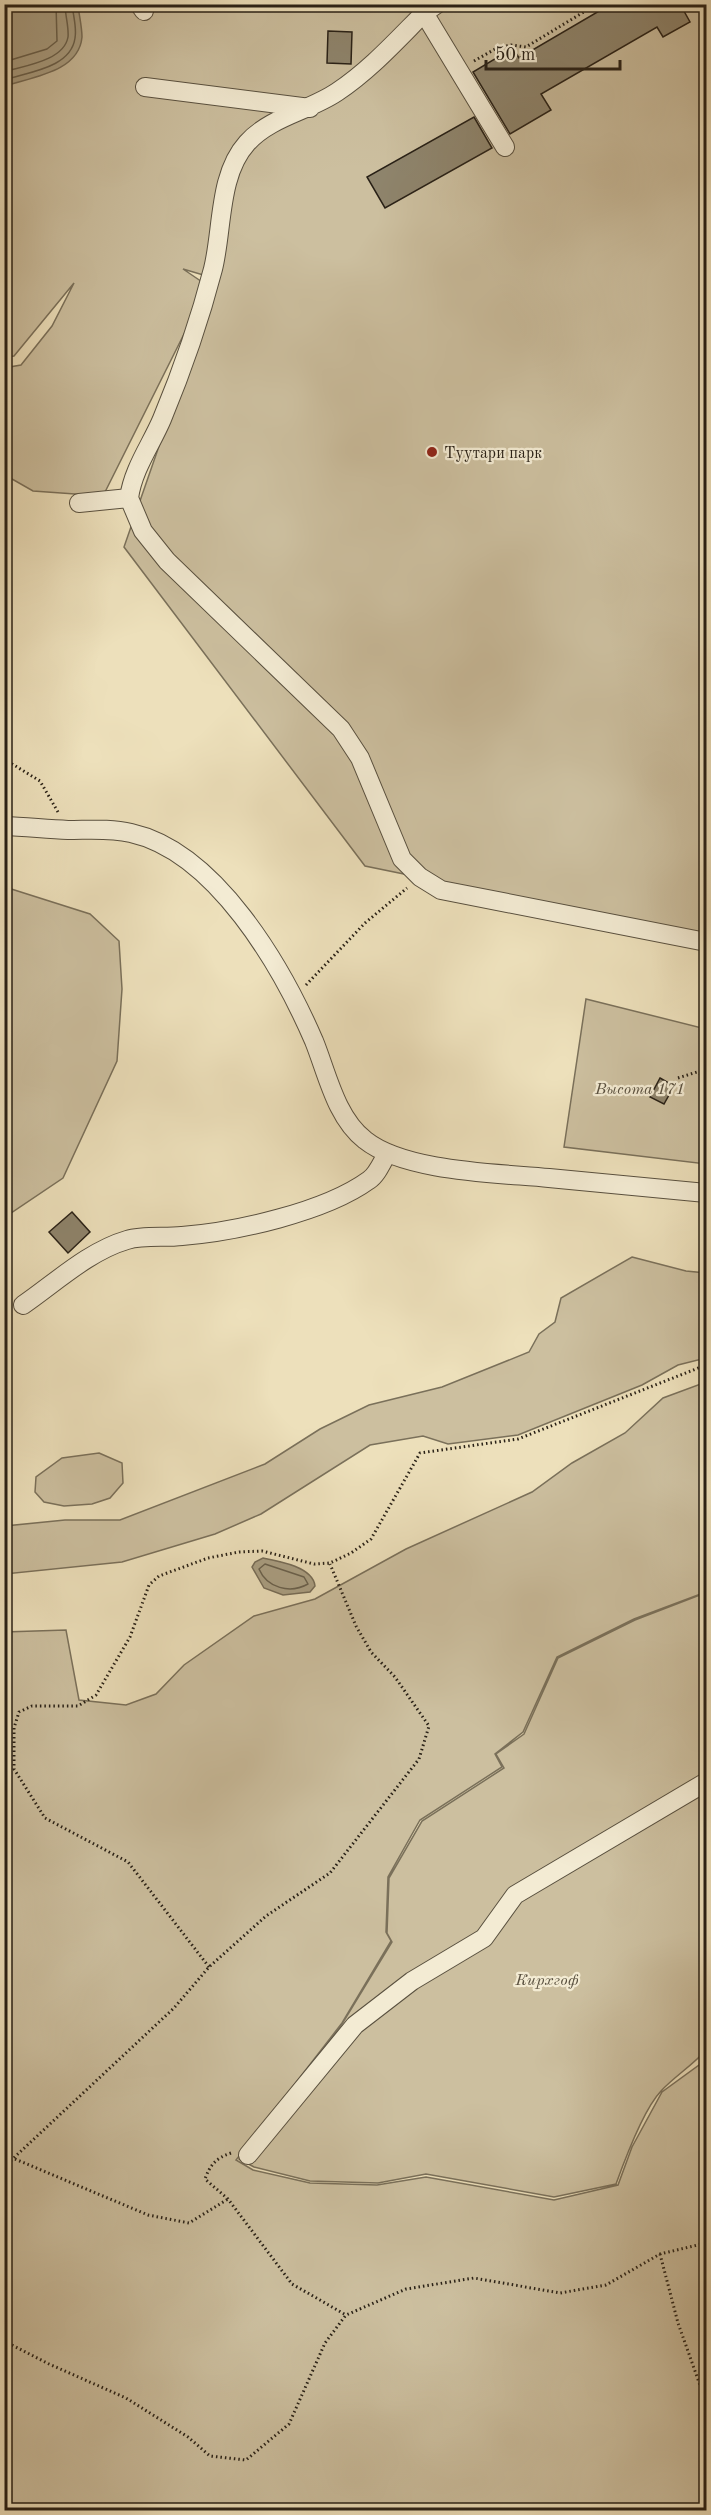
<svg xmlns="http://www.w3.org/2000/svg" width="711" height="2515" font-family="'Old Standard TT',serif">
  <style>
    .green { fill: #ccbf9f; stroke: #7a705a; stroke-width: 1.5 }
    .water { fill: #aa9f83; stroke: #766c57; stroke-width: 1.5 }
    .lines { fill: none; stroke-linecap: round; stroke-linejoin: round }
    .shore { stroke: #69604c; stroke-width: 1.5 }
    .building { fill: #8e846c; stroke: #282016; stroke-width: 1.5 }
    .minor-casing { stroke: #59503f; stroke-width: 20 }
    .path { stroke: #282016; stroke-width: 3; stroke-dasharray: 1.5 3; stroke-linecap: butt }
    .minor { stroke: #f3ebd3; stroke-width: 18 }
    .poi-dot { fill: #8f2418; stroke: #f3ebd3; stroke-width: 2 }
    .labels { text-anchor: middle; stroke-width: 4.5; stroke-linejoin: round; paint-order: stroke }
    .poi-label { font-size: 16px; fill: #282016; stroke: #f3ebd3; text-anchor: start }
    .park-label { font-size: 16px; font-style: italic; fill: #59503f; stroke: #f3ebd3 }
  </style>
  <rect width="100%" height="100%" fill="#ede0bb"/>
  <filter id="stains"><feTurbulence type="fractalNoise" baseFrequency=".00333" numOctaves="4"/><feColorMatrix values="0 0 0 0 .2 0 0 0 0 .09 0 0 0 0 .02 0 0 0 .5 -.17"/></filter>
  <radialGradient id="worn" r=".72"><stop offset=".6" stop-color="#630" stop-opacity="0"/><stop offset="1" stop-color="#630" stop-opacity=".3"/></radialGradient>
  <path class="green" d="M5,5H706V936L365,866L124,547L217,279L183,269L208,286L103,496L33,491L5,475L4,368L21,365L52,326L74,283L14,356L5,357Z
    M5,887L90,914L119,941L122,989L117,1061L63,1178L5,1217Z
    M586,999L706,1029V1164L564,1147Z
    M632,1257L686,1271L706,1273V1358L678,1365L642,1385L518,1435L448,1444L423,1436L370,1445L261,1514L215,1534L122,1562L5,1574V1526L65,1520H120L265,1464L320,1429L369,1405L442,1387L529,1352L539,1334L555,1322L561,1298Z
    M706,1382V1592L634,1619L557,1657L523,1732L495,1754L502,1767L420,1820L388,1877L386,1932L391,1941L342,2023L236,2160L253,2170L310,2183L377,2185L426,2177L554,2200L618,2185L632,2147L662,2092L706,2060V2510H5L4,1632L66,1630L79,1700L126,1705L156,1694L184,1665L254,1616L315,1599L406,1549L532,1492L572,1463L625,1433L663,1398Z
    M99,1453L122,1463L123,1483L110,1498L92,1504L64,1506L44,1502L35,1492L36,1477L62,1458Z
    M705,1593L706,2050C693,2065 675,2076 661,2091C644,2109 625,2159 616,2184L554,2197L426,2174L378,2183L310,2181L254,2167L239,2159L342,2024L392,1942L387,1933L389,1878L422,1821L504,1768L496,1754L524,1734L558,1658L635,1620Z"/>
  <path class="water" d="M5,4L78,5C79,15 82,27 82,37C79,72 32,77 5,86Z
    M263,1558C279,1561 313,1567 315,1586L310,1592L283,1595L264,1588L252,1567L255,1562Z"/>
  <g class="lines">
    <path class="shore" d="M4,62L47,49L57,41L56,4
      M4,72C23,66 64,61 68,37C69,27 65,15 65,4
      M4,80C28,72 71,68 75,38C77,27 73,15 72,4
      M265,1564L304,1577L308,1584C290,1594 267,1588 259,1569Z"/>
  </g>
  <path class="building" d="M611,4H680L690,22L663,37L657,27L541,94L551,110L510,134L473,72L513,48L519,58Z
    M328,31L352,32L351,64L327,63Z
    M474,117L492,148L385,208L367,177Z
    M660,1078L674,1086L664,1104L650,1097Z
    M72,1212L90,1232L68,1253L49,1232Z"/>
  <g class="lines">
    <g class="minor-casing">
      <path id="minor" d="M139,4L144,11
        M437,4L424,13L505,147
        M145,87L310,108
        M129,498L143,531L167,561L341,729L360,758L402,859L420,877L441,890L706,942
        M79,503L129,498C133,469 151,445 162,419C182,371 200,319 213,269C223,229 218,175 247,143C270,117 309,111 337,92C370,70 396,41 424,13L419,4
        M4,826C26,827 47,829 68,830C89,830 110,828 131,833C216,852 282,967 314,1041C327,1073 336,1118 365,1140C405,1172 498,1173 549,1178C601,1183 654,1188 706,1193
        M23,1305C55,1283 89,1251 127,1240C143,1235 165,1238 182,1236C235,1232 325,1212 369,1180C377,1175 382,1162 387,1154
        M248,2155L355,2025L412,1981L484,1938L515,1895L706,1782"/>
    </g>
    <path class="path" d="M474,61L497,48L511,45L526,47L597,4
      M4,759L40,781L58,812
      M306,985L365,923L407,888
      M678,1078L697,1072L706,1077
      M209,1967L128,1862L45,1818L14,1769V1728L19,1712L32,1706H78L96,1695L130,1637L149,1585L159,1576L208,1558L239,1552L262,1551L314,1564L330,1563L351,1553L371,1539L420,1453L518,1439L706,1365
      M231,2153C216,2158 210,2165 205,2179L228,2199L292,2284L346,2315
      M15,2159L148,2215L189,2223L228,2199
      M4,2167L174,2008L209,1967L266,1916L330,1873L419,1759L429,1726L395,1677L371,1652L356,1626L330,1564
      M660,2254L678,2323L701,2388L706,2415
      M4,2341L49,2364L126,2398L188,2437L210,2456L246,2460L289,2424L325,2343L346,2315L406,2289L474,2278L560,2293L606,2285L660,2254L706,2243"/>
    <use href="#minor" class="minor"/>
  </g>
  <circle class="poi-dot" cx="432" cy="452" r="6"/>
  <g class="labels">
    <g class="poi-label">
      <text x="444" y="458">Туутари парк</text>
    </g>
    <g class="park-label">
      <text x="640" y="1094">Высота 171</text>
      <text x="547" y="1985">Кирхгоф</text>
    </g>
  </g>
  <rect width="711" height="2515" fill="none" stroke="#ede0bb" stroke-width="24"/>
  <rect x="6" y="6" width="699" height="2503" fill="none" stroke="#282016" stroke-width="3"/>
  <rect x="12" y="12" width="687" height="2491" fill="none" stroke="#282016" stroke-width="1.5"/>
  <path d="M486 60v9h134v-9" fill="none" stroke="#282016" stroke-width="3"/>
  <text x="495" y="60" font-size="18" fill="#282016" stroke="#f3ebd3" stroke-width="4.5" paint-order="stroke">50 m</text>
  <rect width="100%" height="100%" filter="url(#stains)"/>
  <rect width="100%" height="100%" fill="url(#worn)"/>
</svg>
